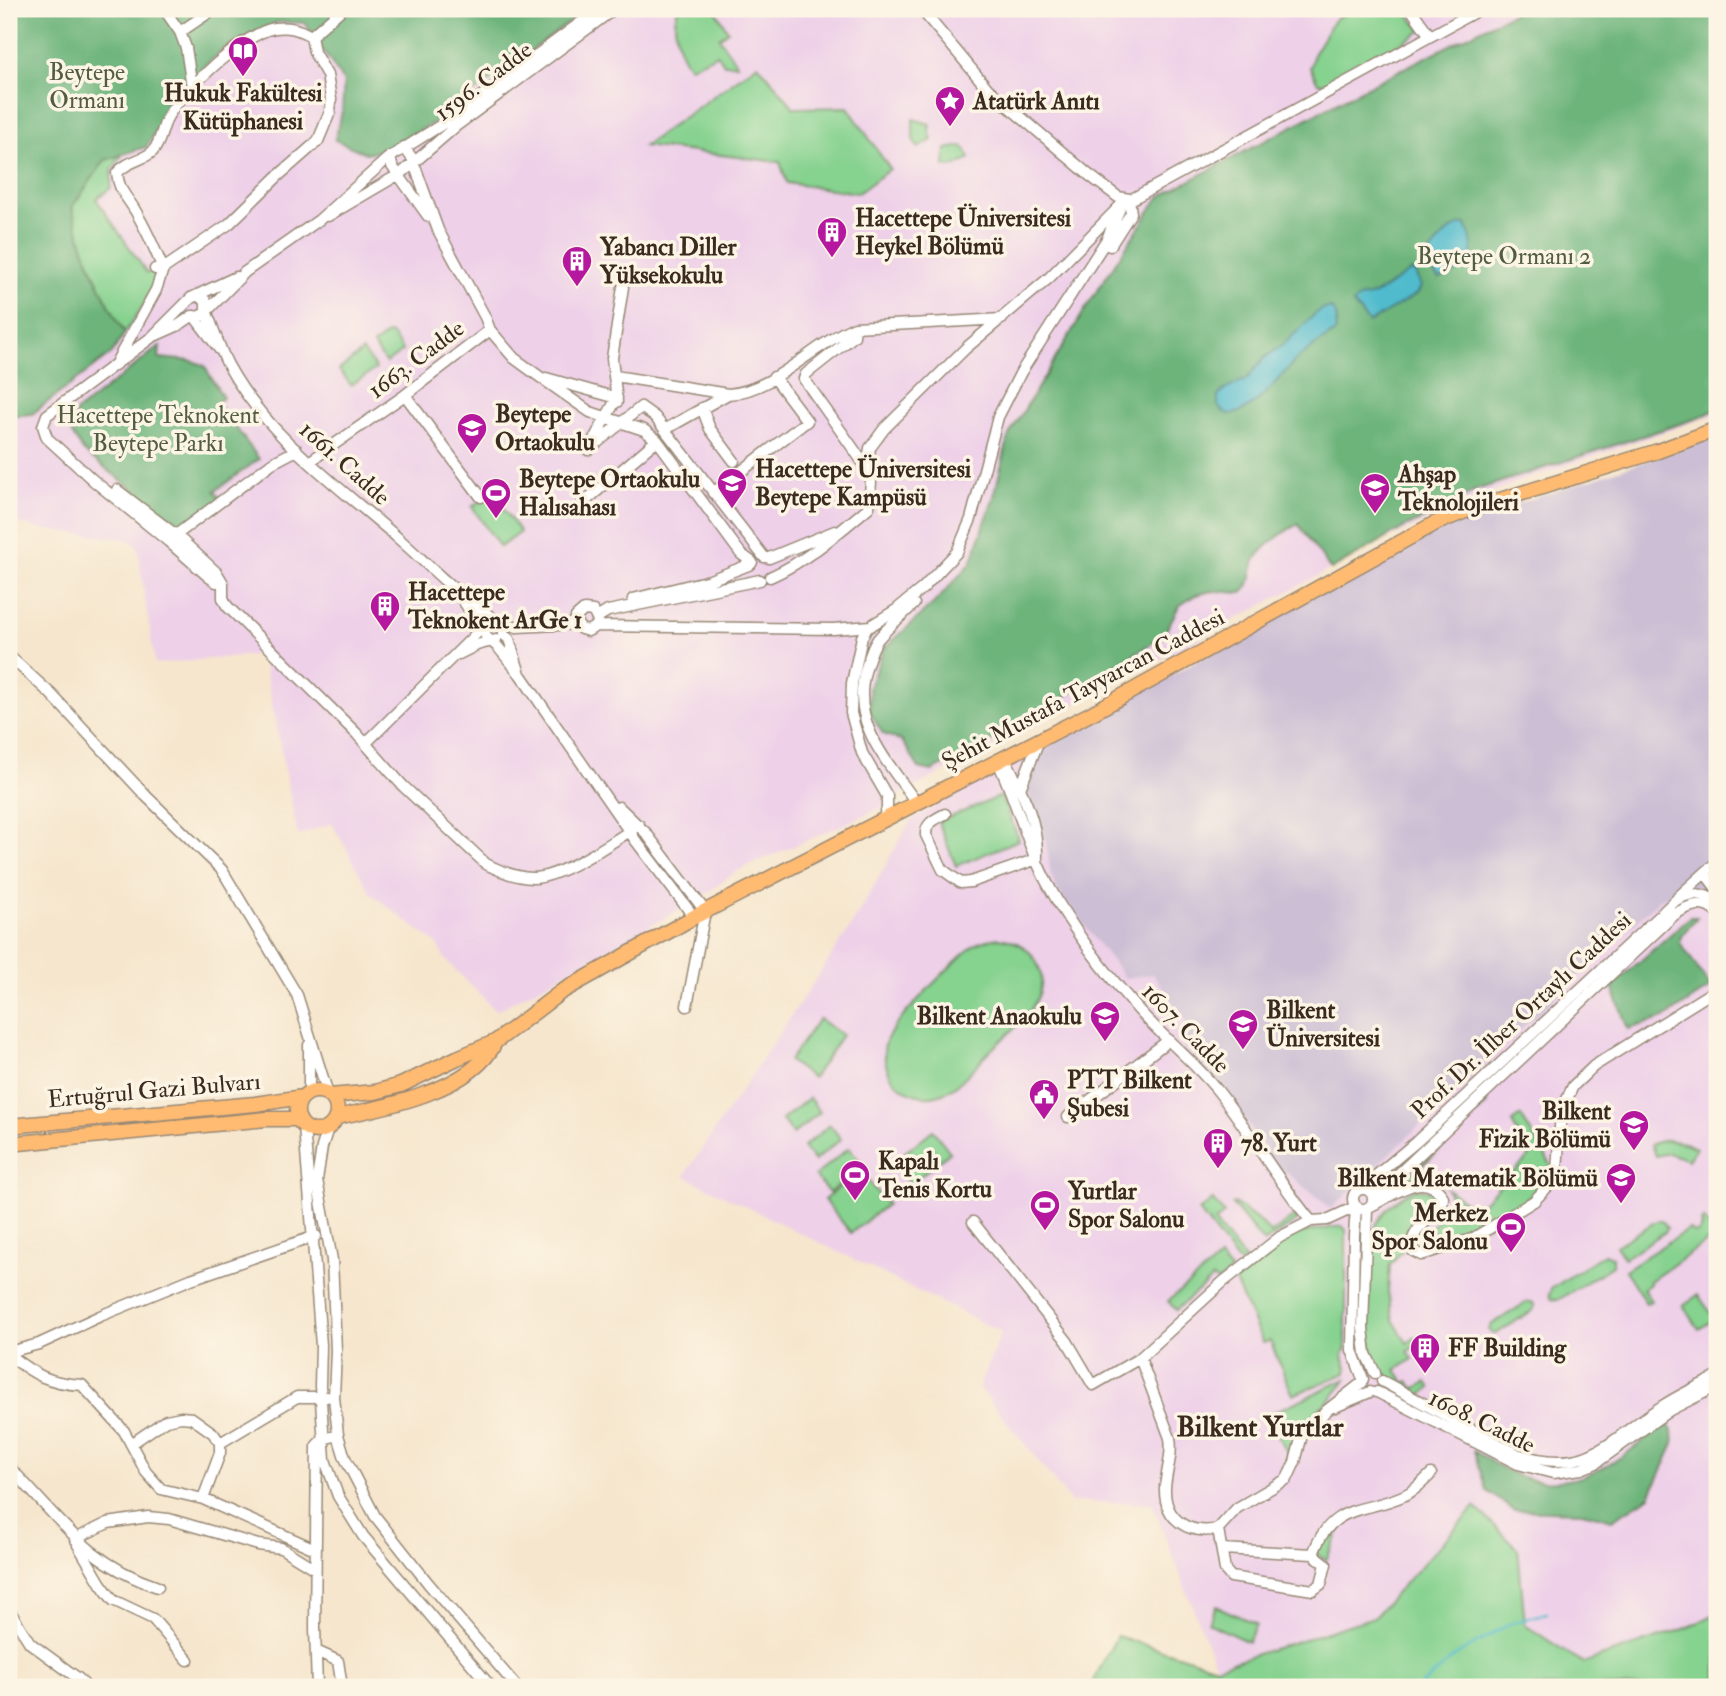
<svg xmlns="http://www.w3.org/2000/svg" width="1726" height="1696" font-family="'IM FELL Double Pica',serif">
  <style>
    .built { fill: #eed0e8 }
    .industrial { fill: #ccbed4 }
    .green { fill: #86d28f; stroke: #607e56; stroke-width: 2 }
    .forest { fill: #6cb47a; stroke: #546f4c; stroke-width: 2 }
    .water { fill: #50bbcd; stroke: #467276; stroke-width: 2 }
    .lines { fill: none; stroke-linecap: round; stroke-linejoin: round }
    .stream { stroke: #50bbcd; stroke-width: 2.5 }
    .minor-casing { stroke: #988876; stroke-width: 13 }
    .major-casing { stroke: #988876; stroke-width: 17 }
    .minor { stroke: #fff; stroke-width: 10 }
    .major { stroke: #ffbb71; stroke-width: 14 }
    .labels { text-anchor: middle; stroke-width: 7; stroke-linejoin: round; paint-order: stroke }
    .park-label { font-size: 24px; fill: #525c40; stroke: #fcf5e5 }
    .street-label { font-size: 24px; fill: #3b2a1e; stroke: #fcf5e5 }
    .poi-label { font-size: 24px; font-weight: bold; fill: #3b2a1e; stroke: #fcf5e5; text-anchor: start }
    .quarter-label { font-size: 28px; font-weight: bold; fill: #3b2a1e; stroke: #fcf5e5 }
  </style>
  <rect width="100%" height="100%" fill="#fcf5e5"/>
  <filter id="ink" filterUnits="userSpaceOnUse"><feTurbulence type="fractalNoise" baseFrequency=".0143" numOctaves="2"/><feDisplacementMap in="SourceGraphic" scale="14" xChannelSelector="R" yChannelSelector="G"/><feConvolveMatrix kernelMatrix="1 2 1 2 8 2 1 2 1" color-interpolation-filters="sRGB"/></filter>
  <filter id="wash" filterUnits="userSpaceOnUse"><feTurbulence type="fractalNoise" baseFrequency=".00686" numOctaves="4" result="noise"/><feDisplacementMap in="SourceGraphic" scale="28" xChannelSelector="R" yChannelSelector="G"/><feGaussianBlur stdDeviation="1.57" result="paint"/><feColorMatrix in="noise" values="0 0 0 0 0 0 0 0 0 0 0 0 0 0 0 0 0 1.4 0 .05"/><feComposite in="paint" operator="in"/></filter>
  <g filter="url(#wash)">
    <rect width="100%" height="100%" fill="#f6e6cd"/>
    <path class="built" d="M64,9H1717V414L1506,486L1385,540L992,748L908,790L887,805L735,872L704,896L496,1011L445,959L437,944L371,894L332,823L298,836L262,654L155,664L137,545L127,539L40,529L19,523L9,497V256Z
      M1717,437V1687H1090L1117,1636L1216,1666L1152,1503L1071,1502L979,1387L1001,1332L684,1176L852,925L911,820L1433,529L1545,495Z"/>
    <path class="industrial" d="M1717,437V895L1685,891L1675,892L1659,900L1331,1209L1274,1162L1221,1085L1175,1036L1188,1025L1153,974L1125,978L1057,890L1051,876L1043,825L1037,820L1027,792L1031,771L1038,750L1433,529L1545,495Z"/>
    <path class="green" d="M678,9H715L728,31L719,38L737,64H724L718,54L690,67C678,53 671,26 678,9Z
      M1352,9H1404L1422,31L1329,84L1318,83L1310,68L1314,53L1334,20Z
      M758,64L794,108L848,107L890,169L858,193L787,183L780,162L644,146Z
      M913,119L930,124L929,130L932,140L918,148L913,139Z
      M963,146L970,158C962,164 954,168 945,166L946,149Z
      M122,155L112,170L111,188L96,199L147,273L155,271L157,279L143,306L125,333C101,293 82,252 72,207L105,160Z
      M387,334L392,335L403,351L386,363L373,345Z
      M363,351L376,369L351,385L339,370Z
      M492,492L520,532L500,547L472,507Z
      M1001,796L1019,840L956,866L938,822Z
      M999,938C1013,940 1026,945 1034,958C1060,996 1012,1029 988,1053C974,1067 959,1088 940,1094C926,1099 911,1095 900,1086C888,1077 882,1059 885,1044C889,1026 961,953 978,943C985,940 991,939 999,938Z
      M819,1019L842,1035L813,1078L789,1061Z
      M809,1098L820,1112L793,1134L782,1120Z
      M1487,1101V1104L1419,1169L1430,1177L1429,1179L1414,1180L1393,1191Z
      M1521,1116L1553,1168C1535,1205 1480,1230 1443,1244L1434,1231L1419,1240L1448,1210L1452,1201L1447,1189L1476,1209L1530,1156L1512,1122Z
      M830,1125L841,1139L814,1161L803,1147Z
      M933,1130L950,1152L910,1184L893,1162Z
      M1666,1140L1685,1143L1696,1148L1688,1160L1669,1153L1655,1156L1651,1144Z
      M849,1148L863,1165L829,1193L815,1176Z
      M860,1171L887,1204L851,1233L824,1200Z
      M1415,1189C1426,1189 1435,1190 1438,1202L1437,1208L1411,1231L1402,1251L1390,1265L1388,1292L1393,1320L1407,1343L1416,1337L1420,1343L1408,1351L1413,1359L1396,1370L1405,1383L1409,1381L1414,1389L1427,1382L1431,1388L1418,1397C1405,1389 1388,1380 1379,1367C1361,1341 1372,1264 1373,1231C1382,1210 1395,1199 1415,1189Z
      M1213,1200L1224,1214L1215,1222L1245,1260L1240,1264L1199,1211Z
      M1235,1203L1262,1224L1271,1234L1294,1216L1298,1220L1264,1243L1232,1204Z
      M1704,1219L1715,1236L1650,1281V1284L1643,1289L1651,1301L1646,1303L1625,1270L1689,1229L1694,1233L1699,1232L1702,1227L1701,1221Z
      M1658,1220L1663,1222L1667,1228L1665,1232L1624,1258L1616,1246Z
      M1342,1226L1346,1230V1348L1343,1355L1345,1364L1347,1366L1346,1373L1293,1395L1270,1341L1263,1343L1235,1282L1277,1245L1298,1233Z
      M1604,1254L1612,1257V1266L1558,1300L1551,1299L1549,1295L1551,1289Z
      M1220,1258L1231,1271L1217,1282L1213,1278L1176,1310L1168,1301Z
      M1698,1295L1715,1319L1699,1329L1683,1305Z
      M1527,1302H1532L1535,1306L1533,1310L1496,1334L1491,1333L1489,1330L1491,1325Z
      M1346,1379C1326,1414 1299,1409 1291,1458L1265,1416Z
      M1475,1507L1518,1549L1525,1625L1583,1663L1687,1628L1717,1613V1687H1090L1117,1636L1216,1667L1374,1617Z
      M1346,1518L1326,1560L1316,1553L1331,1527Z
      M1216,1606L1256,1624L1248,1642L1208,1623Z"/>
    <path class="forest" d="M9,9H579V15L434,123L382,151L365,153L335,140L342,112L344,82L305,23L278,22L227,46L184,85L146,147L105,160L72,207C82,252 101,293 125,333L112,353L32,414L9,416Z
      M1521,9H1717V409L1701,417L1476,490L1444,510L1405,527L1331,570L1298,524C1284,531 1267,544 1257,557C1249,569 1255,583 1242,593L1212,591L1196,595L1179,606L1163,636L1135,654L986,744L932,771L919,768L902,741L883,734L870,713L869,687L884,649L935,602L971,563L993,500L1009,435L1091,300L1159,197L1355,93Z
      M160,346L159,358L192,361L204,365L223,398L217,402L259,459L215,491L221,499L183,527L83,451L71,432L76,412Z
      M1690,917H1697L1681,936L1680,943L1711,987L1664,1018L1628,1029L1612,986Z
      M1667,1423L1673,1432L1674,1444L1650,1496L1612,1520L1583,1512L1513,1510L1486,1490L1474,1451C1489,1460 1505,1472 1522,1477C1582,1495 1622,1456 1667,1423Z"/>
    <path class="water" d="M1466,224C1479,257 1474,268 1439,279L1423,260C1436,247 1446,226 1466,224Z
      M1411,271L1415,273L1421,286L1418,293L1369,323L1353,304L1359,298L1374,295Z
      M1331,308L1337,316L1335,332C1322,342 1306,350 1294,362C1280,377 1253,413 1231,414C1225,415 1221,410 1218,406V396L1224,390L1247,379L1263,359L1285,343L1315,314L1323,309Z"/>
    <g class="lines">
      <path class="stream" d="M1420,1687L1455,1656L1511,1623L1547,1613"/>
    </g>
  </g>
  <g filter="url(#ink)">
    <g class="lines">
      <g class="minor-casing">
        <path id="minor" d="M164,9L180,32L186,48L192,87
          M921,9L988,89L1089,175L1118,197L1129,199
          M1411,9L1430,36
          M180,32L214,9
          M311,36L342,9
          M404,147L412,158L438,230L485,317L490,330L514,358L540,377L590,412L644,430L657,440L741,554L752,562
          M390,156L392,166L428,216
          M328,216L403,172L456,126L614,9
          M1110,246L1131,213L1129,199
          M198,296L206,301V311C214,329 219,348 228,365C267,437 339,486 399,539C432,568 463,601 501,623L504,628L503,634L509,639L520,674
          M194,316L220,350
          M855,327L854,336L806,374L804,379L867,468
          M154,335L191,298L236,277
          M117,361L156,290L163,269C155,249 147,231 136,212C127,196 119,192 117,173C128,160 143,161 153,151C161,142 162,127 168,116C184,90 244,33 275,28C290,26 298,29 311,36L314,52L327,75L331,99L330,112L318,141L278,176L229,224L163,269H155
          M615,376L728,394C774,391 813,344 855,327L1002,319
          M546,378L617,398L588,450L641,407L655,417L764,557
          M405,395L481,497
          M617,402L612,358L623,287
          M702,408L710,429L734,461
          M666,429L728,394
          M309,462L405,395L490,330
          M117,490L176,535L217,573L223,583V598L227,606L356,733L403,786L486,864C500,871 516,878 533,878C561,878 614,841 639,825
          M713,493L807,421L774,377
          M583,503L657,440
          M176,535L272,463L297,450
          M769,558L835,531
          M770,577C808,560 838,533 869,507L871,482L867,468L870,448L884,429L966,348L1049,278L1121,205L1480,9
          M220,580L216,582L209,577L168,541L94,481L47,438L43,426L47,415L152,337L179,325L192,316L197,317L204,314L245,272L319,220L387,159L449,120L599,9
          M460,596L478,623L484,627L486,637L498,647L520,674L636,841L694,917
          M633,599L710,580L751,564
          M914,604C902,616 889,626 878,639C872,647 869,658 866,668C849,725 889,762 917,804
          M598,617L608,611L760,580
          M497,620L517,627L577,624
          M577,624L581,629L588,631L596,626L833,629L871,626
          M577,624L576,617L584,610L593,611L598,621
          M459,654L477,645L496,640
          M9,656L51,694L146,796L222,870L297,995L328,1094
          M366,743L485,625
          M1005,758C1021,790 1038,821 1037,856
          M998,762C1018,804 1028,850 1051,890C1074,931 1104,971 1136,1007C1161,1036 1193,1060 1218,1091C1251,1133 1277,1180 1311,1221
          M1020,789L1039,740
          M619,807L646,833L705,911L687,1006
          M945,814C936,819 925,823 926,835L943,870L961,883L971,882L1037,859
          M882,821L887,809V796L862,753L851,713L852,683L862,637L867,628L896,610L923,588L957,552L971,519L998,417L1021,372L1107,239L1120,208
          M1705,873L1717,889
          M1678,897L1717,862
          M309,1093V1045
          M1068,1117L1169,1040
          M304,1126L321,1345L320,1386L325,1460L338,1496L363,1536L491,1687
          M328,1128L322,1147L317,1180L332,1260L336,1350L334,1397L338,1435L345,1458L375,1516L428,1583L517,1687
          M1353 1199a10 10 0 1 1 20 0a10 10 0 1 1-20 0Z
          M1360,1189L1416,1142L1676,900C1691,892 1703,892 1717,902
          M1373,1198L1674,915C1689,905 1702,900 1717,912
          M1371,1206C1394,1195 1425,1168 1443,1197L1442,1207C1430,1219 1407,1232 1413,1251L1421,1255L1472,1239L1534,1201L1552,1182L1557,1171L1561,1112L1573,1086L1594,1066L1717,989
          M1356,1208L1354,1235L1352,1350L1363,1379
          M1367,1209L1363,1328L1366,1354L1375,1373
          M973,1222L1067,1341L1093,1385L1140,1358L1223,1282L1280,1237L1311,1221L1327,1220L1355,1207
          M9,1352L39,1344L100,1316L191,1279L316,1236
          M9,1355C35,1375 48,1383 82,1385L124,1431L146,1472L161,1489L203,1499L315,1549
          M1140,1358L1170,1438C1173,1456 1166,1471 1165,1488C1164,1520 1189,1535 1218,1529L1237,1508L1287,1479L1295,1462L1302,1435L1326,1411L1362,1383
          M1382,1381L1517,1454C1592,1477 1607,1440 1664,1405C1681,1394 1699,1386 1717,1377
          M1377,1392L1518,1464L1553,1473L1581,1469L1596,1463L1670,1410L1717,1386
          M1335,1407L1370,1392
          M220,1443L297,1397H327
          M131,1444L166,1420L181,1417L192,1418L213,1433L220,1443V1453L203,1499
          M9,1463L12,1470C61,1520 88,1564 158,1587
          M1218,1529L1225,1570L1231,1577L1313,1590L1321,1584L1326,1564L1313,1554L1222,1549
          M75,1539L108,1523L148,1517L169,1519L258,1545L281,1548L315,1569
          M78,1545L101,1584L113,1600L153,1619L188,1660
          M1313,1554C1332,1501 1365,1514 1405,1495C1416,1490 1423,1482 1431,1474
          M9,1610L30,1643L79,1679L86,1687
          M316,1651L338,1661L342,1687
          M317,1687L315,1628L317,1445L323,1439L338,1435"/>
      </g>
      <g class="major-casing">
        <path id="major" d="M297 1111a20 20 0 1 1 40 0a20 20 0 1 1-40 0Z
          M330,1096L375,1092L401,1085L457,1058L495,1042L561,992L694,917L1092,713L1434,524L1468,510L1658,451L1717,429
          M336,1117C383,1108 474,1090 495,1042
          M9,1126L255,1104L303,1097
          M9,1144L267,1119H299"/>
      </g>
      <use href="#minor" class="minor"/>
      <use href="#major" class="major"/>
    </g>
  </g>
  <defs>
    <g id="library-pin" transform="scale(1.575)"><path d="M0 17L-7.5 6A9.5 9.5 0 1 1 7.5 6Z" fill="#b5179e" stroke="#fcf5e5"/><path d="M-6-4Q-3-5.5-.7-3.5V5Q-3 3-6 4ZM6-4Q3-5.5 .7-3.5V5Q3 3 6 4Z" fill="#fff"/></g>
    <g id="sight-pin" transform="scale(1.575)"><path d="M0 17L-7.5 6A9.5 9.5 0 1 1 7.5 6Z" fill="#b5179e" stroke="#fcf5e5"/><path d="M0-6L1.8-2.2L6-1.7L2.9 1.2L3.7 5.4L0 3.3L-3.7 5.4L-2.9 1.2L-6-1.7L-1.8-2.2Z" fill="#fff"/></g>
    <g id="building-pin" transform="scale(1.575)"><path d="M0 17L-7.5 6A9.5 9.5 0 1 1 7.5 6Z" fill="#b5179e" stroke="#fcf5e5"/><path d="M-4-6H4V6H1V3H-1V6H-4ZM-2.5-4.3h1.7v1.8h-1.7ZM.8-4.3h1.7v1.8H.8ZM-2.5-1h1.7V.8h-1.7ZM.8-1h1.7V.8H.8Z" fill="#fff"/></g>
    <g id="school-pin" transform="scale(1.575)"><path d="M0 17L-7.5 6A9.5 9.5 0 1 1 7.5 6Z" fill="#b5179e" stroke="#fcf5e5"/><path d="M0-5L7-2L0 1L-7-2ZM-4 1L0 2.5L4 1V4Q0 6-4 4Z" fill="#fff"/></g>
    <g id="university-pin" transform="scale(1.575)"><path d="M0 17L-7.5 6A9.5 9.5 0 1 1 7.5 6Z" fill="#b5179e" stroke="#fcf5e5"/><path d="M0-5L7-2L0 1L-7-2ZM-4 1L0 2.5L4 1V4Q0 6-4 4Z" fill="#fff"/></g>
    <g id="stadium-pin" transform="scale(1.575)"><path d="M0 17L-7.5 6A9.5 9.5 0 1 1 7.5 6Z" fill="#b5179e" stroke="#fcf5e5"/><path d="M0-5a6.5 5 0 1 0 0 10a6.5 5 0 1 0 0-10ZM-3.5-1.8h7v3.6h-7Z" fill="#fff"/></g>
    <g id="civic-pin" transform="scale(1.575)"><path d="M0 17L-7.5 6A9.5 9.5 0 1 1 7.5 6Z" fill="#b5179e" stroke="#fcf5e5"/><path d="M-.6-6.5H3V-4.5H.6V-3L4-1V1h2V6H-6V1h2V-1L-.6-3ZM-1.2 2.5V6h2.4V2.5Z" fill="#fff"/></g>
  </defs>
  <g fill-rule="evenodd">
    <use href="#library-pin" x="243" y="51"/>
    <use href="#sight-pin" x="950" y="101"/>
    <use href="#building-pin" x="832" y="232"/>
    <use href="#building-pin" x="577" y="261"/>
    <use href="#school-pin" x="472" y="428"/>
    <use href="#university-pin" x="732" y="483"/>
    <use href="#university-pin" x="1375" y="488"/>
    <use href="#stadium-pin" x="496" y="493"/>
    <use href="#building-pin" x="385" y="606"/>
    <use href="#school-pin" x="1105" y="1016"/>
    <use href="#university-pin" x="1243" y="1024"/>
    <use href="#civic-pin" x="1044" y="1094"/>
    <use href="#university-pin" x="1634" y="1125"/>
    <use href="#building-pin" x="1218" y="1143"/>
    <use href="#stadium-pin" x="855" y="1175"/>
    <use href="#university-pin" x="1621" y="1178"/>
    <use href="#stadium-pin" x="1045" y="1205"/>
    <use href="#stadium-pin" x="1511" y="1227"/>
    <use href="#building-pin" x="1425" y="1348"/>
  </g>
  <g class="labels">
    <g class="park-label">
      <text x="87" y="80">Beytepe<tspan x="87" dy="28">Ormanı</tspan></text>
      <text x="1504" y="264">Beytepe Ormanı 2</text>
      <text x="158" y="423">Hacettepe Teknokent<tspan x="158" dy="28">Beytepe Parkı</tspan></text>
    </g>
    <g class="street-label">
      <text transform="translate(483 81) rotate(-37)" y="8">1596. Cadde</text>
      <text transform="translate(416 359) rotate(-37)" y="8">1663. Cadde</text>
      <text transform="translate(345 463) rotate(42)" y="8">1661. Cadde</text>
      <text transform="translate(1083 689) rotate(-28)" y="8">Şehit Mustafa Tayyarcan Caddesi</text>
      <text transform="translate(1521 1015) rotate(-43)" y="8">Prof. Dr. İlber Ortaylı Caddesi</text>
      <text transform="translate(1186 1028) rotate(46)" y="8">1607. Cadde</text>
      <text transform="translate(154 1090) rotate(-5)" y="8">Ertuğrul Gazi Bulvarı</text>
      <text transform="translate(1482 1421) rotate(26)" y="8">1608. Cadde</text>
    </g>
    <g class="poi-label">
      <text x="243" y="101" text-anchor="middle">Hukuk Fakültesi<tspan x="243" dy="28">Kütüphanesi</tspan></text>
      <text x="973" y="109">Atatürk Anıtı</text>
      <text x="855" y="226">Hacettepe Üniversitesi<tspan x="855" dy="28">Heykel Bölümü</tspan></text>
      <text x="600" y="255">Yabancı Diller<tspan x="600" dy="28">Yüksekokulu</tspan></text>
      <text x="495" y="422">Beytepe<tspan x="495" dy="28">Ortaokulu</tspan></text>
      <text x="755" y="477">Hacettepe Üniversitesi<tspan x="755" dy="28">Beytepe Kampüsü</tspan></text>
      <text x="1398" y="482">Ahşap<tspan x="1398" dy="28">Teknolojileri</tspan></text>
      <text x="519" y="487">Beytepe Ortaokulu<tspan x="519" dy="28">Halısahası</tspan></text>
      <text x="408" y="600">Hacettepe<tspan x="408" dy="28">Teknokent ArGe 1</tspan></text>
      <text x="1266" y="1018">Bilkent<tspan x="1266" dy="28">Üniversitesi</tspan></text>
      <text x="1082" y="1024" text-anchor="end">Bilkent Anaokulu</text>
      <text x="1067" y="1088">PTT Bilkent<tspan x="1067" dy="28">Şubesi</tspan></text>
      <text x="1611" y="1119" text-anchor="end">Bilkent<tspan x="1611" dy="28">Fizik Bölümü</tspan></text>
      <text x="1241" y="1151">78. Yurt</text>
      <text x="878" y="1169">Kapalı<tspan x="878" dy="28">Tenis Kortu</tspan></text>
      <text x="1598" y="1186" text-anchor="end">Bilkent Matematik Bölümü</text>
      <text x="1068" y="1199">Yurtlar<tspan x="1068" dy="28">Spor Salonu</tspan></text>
      <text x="1488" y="1221" text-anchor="end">Merkez<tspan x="1488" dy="28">Spor Salonu</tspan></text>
      <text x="1448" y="1356">FF Building</text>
    </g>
    <g class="quarter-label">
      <text x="1260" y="1436">Bilkent Yurtlar</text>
    </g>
  </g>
  <rect width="1726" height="1696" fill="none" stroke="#fcf5e5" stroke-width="35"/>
</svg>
